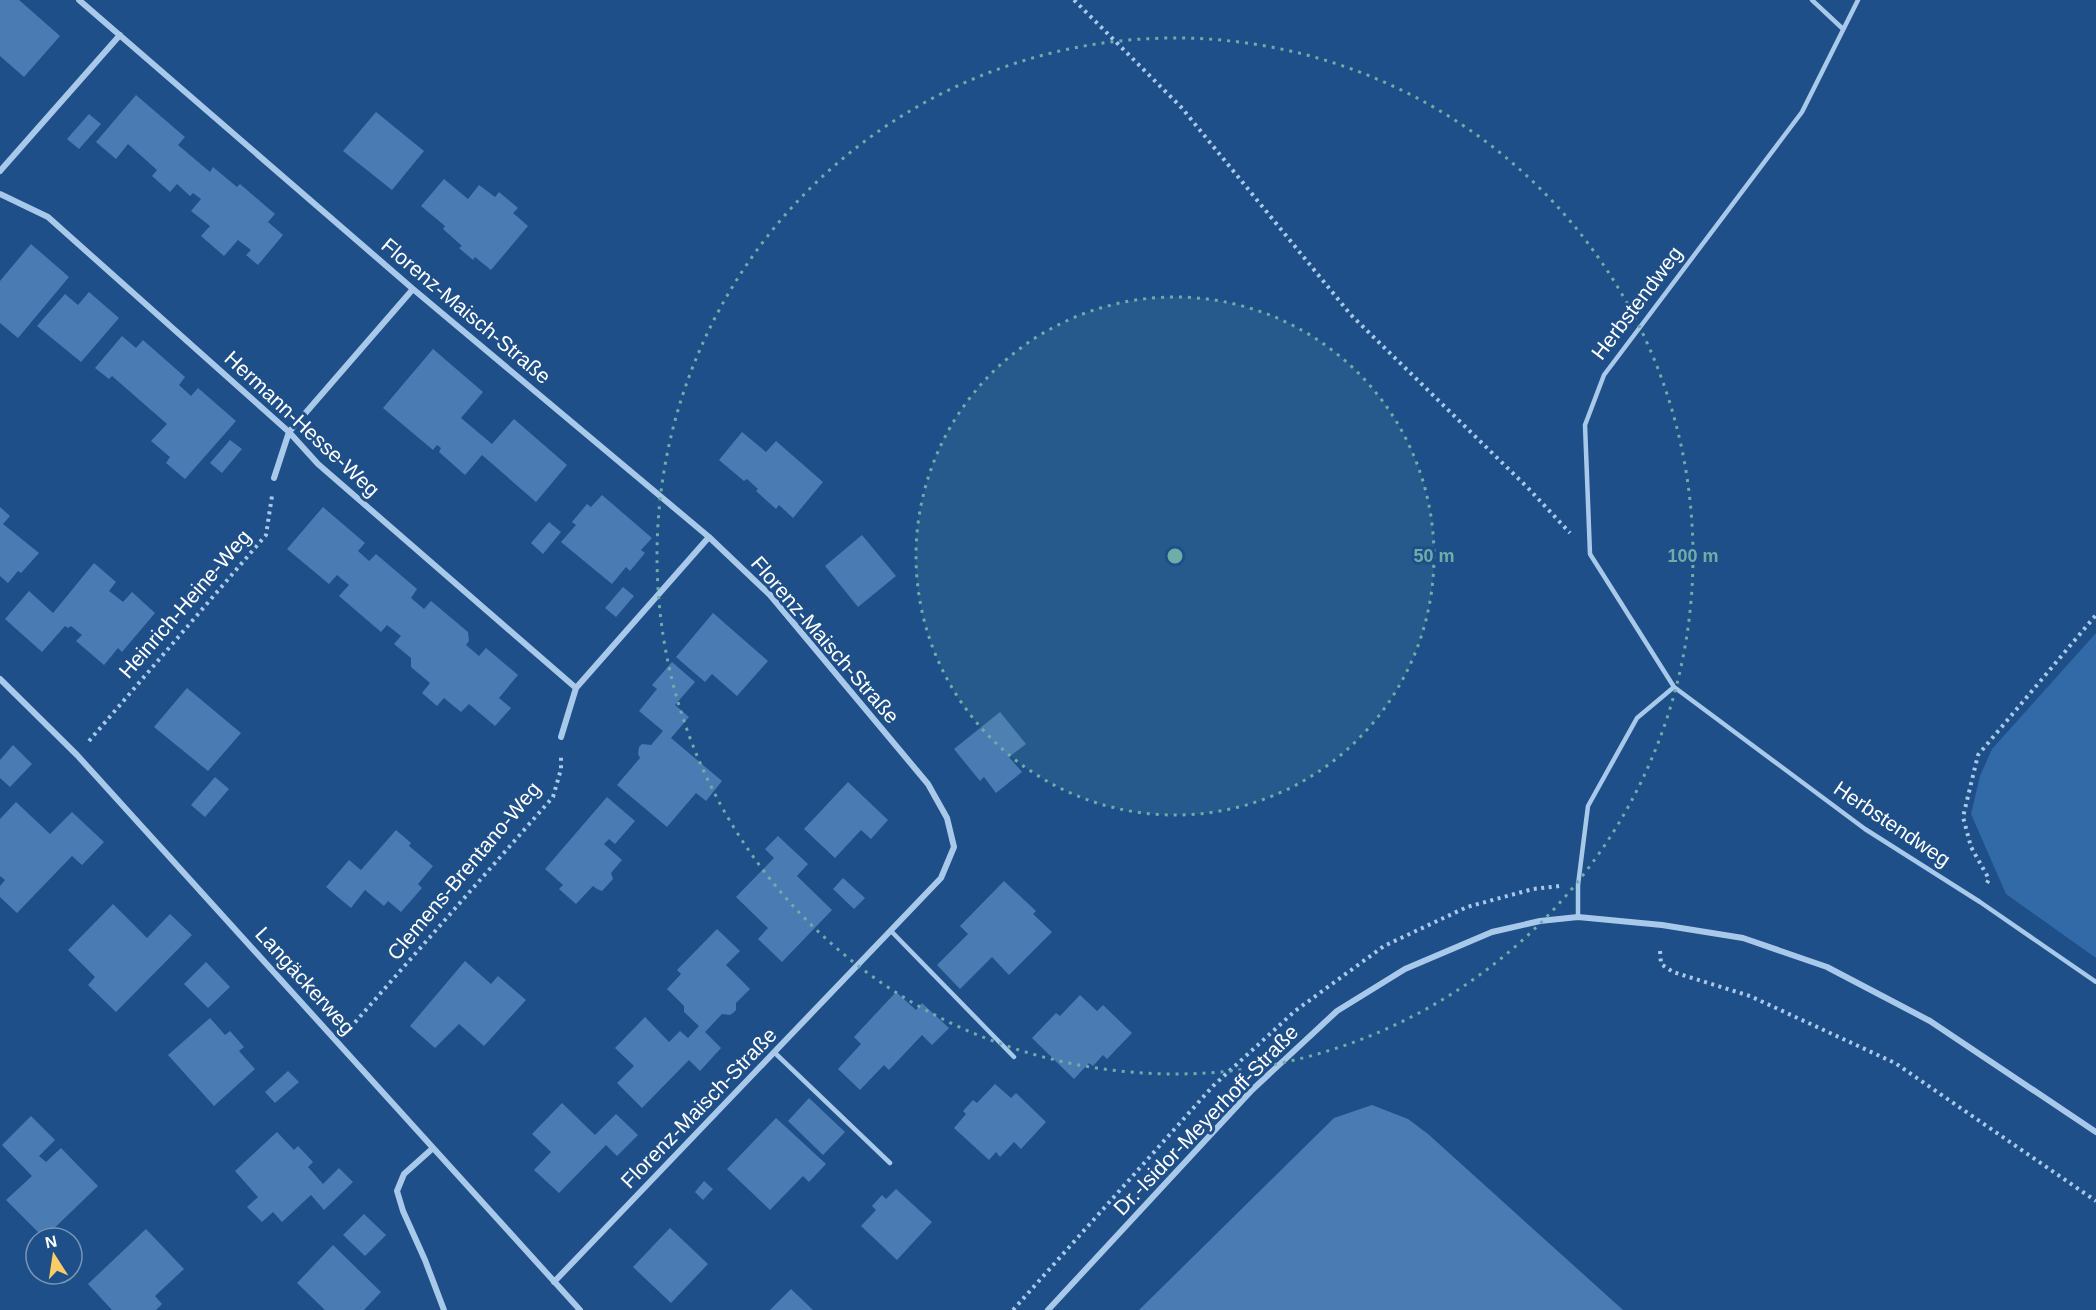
<svg xmlns="http://www.w3.org/2000/svg" width="2096" height="1310" font-family="Arial,sans-serif">
  <style>
    .green { fill: #316aa7 }
    .building { fill: #4a7cb3 }
    .lines { fill: none; stroke-linecap: round; stroke-linejoin: round }
    .path { stroke: #a9c9eb; stroke-width: 4; stroke-dasharray: 3 4.5; stroke-linecap: butt }
    .lane { stroke: #a9c9eb; stroke-width: 4.5 }
    .street { stroke: #a9c9eb; stroke-width: 6 }
    .ring { fill: none; stroke: #6fada8; stroke-width: 3; stroke-dasharray: 3 6 }
    .labels { text-anchor: middle; stroke-width: 6; stroke-linejoin: round; paint-order: stroke }
    .street-label { font-size: 21px; fill: #fff; stroke: #1e4f89 }
    .centre { fill: #6fada8; stroke: #1e4f89; stroke-width: 3 }
    .ring-label { font-size: 18px; text-anchor: middle; font-weight: bold; fill: #6fada8; stroke: #1e4f89; stroke-width: 6; stroke-linejoin: round; paint-order: stroke }
  </style>
  <rect width="100%" height="100%" fill="#1e4f89"/>
  <path class="green" d="M2096,633V958L2006,894L1971,814L1980,776L1992,749Z"/>
  <path class="building" d="M0,0H19L60,36L24,77L0,56Z
    M136,95L185,137L178,145L210,172L213,167L237,187L240,184L275,214L268,222L283,235L258,265L246,255L251,250L238,240L224,256L201,236L210,226L191,211L201,199L193,193L190,196L177,184L170,192L152,176L157,170L128,144L116,159L96,142Z
    M376,112L424,151L392,190L343,151Z
    M89,114L101,124L79,149L67,139Z
    M444,179L468,199L479,185L495,197L499,192L518,208L513,213L528,226L491,270L475,257L473,260L459,248L462,246L443,229L445,226L421,206Z
    M31,244L69,277L18,338L0,323V281Z
    M89,292L119,318L81,362L37,326L65,294L78,305Z
    M122,336L136,348L143,340L185,377L179,385L191,396L198,388L236,421L185,479L166,463L170,457L151,441L167,424L112,376L109,379L95,368Z
    M433,349L483,392L461,418L492,444L514,419L567,465L536,502L482,455L465,475L439,452L441,448L437,445L433,450L383,408Z
    M742,432L766,452L776,441L823,482L793,518L779,505L776,509L756,491L758,489L747,479L744,481L719,460Z
    M230,440L242,449L222,473L210,463Z
    M602,495L652,538L641,550L645,553L630,571L626,567L612,584L561,542L576,525L572,522L587,504L591,507Z
    M0,507L10,516L3,524L39,553L21,573L18,571L8,583L0,576Z
    M323,507L365,543L358,551L369,561L376,554L417,589L411,598L424,609L431,601L468,632L469,641L466,645L479,656L486,648L518,675L499,698L511,708L495,726L469,704L461,712L444,698L437,706L422,693L430,683L411,667V658L394,644L401,636L387,625L381,632L339,596L349,585L337,575L329,584L287,549Z
    M549,522L561,532L543,554L531,543Z
    M862,535L896,576L858,607L825,566Z
    M94,563L116,582L109,591L123,602L132,592L155,613L122,652L118,648L104,665L76,641L82,635L71,626L68,628L65,626L42,652L5,619L29,591L53,613Z
    M623,587L634,596L616,617L605,608Z
    M713,613L768,661L737,696L712,674L705,682L676,657Z
    M672,662L695,682L675,705L689,717L671,738L722,781L706,801L696,793L667,827L617,785L640,758L638,754L639,747L642,744L651,745L663,731L639,711L657,689L652,685Z
    M187,688L241,733L208,771L154,727Z
    M1000,712L1026,744L1009,757L1022,772L996,793L984,777L980,781L954,749Z
    M13,745L32,764L10,787L0,778V760Z
    M215,777L229,789L205,817L191,805Z
    M848,782L888,820L871,839L861,830L835,858L804,829Z
    M607,797L635,821L615,844L609,839L604,844L622,860L611,873L613,879L602,891L597,889L593,886L576,904L559,889L563,885L545,869Z
    M16,802L50,834L72,812L104,842L82,865L72,856L17,913L0,897V886L5,880L0,876V819Z
    M396,830L411,843L409,846L433,866L418,884L422,888L401,912L388,901L384,906L365,890L351,908L326,887L349,860L361,870Z
    M778,836L808,864L797,876L832,910L782,962L758,939L768,928L736,897L774,858L765,849Z
    M843,878L865,898L854,909L833,889Z
    M1004,881L1036,911L1033,914L1052,932L1009,975L992,957L960,989L937,965L968,934L960,926Z
    M113,904L147,938L170,914L192,935L116,1012L88,985L95,977L68,950Z
    M717,929L740,951L726,965L750,989L736,1003V1010L733,1013L730,1015L722,1014L705,1032L721,1048L700,1071L689,1060L642,1108L617,1083L634,1066L615,1048L645,1017L669,1042L680,1031L688,1038L699,1026L684,1012V1006L667,989L681,974L677,970Z
    M465,961L491,984L498,976L526,1000L484,1046L459,1024L435,1048L410,1026Z
    M206,962L230,987L208,1008L184,984Z
    M896,992L916,1010L922,1003L949,1028L932,1045L922,1035L889,1070L884,1065L860,1090L838,1069L861,1044L854,1037Z
    M1080,995L1097,1011L1103,1005L1132,1033L1107,1059L1103,1055L1093,1066L1089,1063L1074,1079L1032,1038L1056,1013L1060,1016Z
    M210,1018L225,1035L230,1031L244,1047L239,1051L255,1069L214,1106L168,1055Z
    M288,1071L299,1082L275,1103L265,1092Z
    M995,1084L1011,1098L1016,1093L1046,1122L1021,1149L1014,1142L1000,1157L996,1152L989,1160L954,1128L966,1114L963,1111L973,1100L977,1103Z
    M809,1098L845,1132L823,1155L788,1121Z
    M562,1103L595,1135L616,1114L638,1135L617,1156L606,1145L559,1193L534,1170L551,1152L532,1134Z
    M1372,1105L1408,1119L1428,1134L1623,1310H1139L1334,1118Z
    M31,1116L55,1140L39,1156L46,1162L61,1148L98,1186L44,1238L6,1200L32,1176L2,1145Z
    M776,1118L826,1164L809,1182L803,1176L770,1210L727,1169Z
    M277,1132L294,1150L298,1146L313,1162L308,1167L323,1184L339,1168L353,1182L324,1210L311,1195L282,1222L273,1212L262,1222L247,1207L258,1197L235,1171Z
    M704,1181L713,1189L703,1200L695,1192Z
    M896,1189L932,1222L897,1260L861,1226L876,1210L872,1206L882,1195L886,1199Z
    M364,1214L386,1235L365,1256L343,1235Z
    M670,1228L708,1264L671,1303L633,1267Z
    M146,1229L184,1269L155,1296L162,1304L156,1310H112L88,1284Z
    M333,1245L381,1292L364,1310H325L297,1283Z
    M791,1289L813,1310H770Z"/>
  <g class="lines">
    <path class="path" d="M1074,0L1181,107L1351,315L1528,488L1570,533
      M89,741L266,535L272,496
      M1987,883L1989,879L1971,847L1963,817L1978,755L2096,615
      M1660,951L1661,964L1673,972L1750,996L1895,1063L2096,1201
      M350,1028L553,797L561,769V756
      M1013,1310L1213,1086L1295,1011L1384,946L1467,907L1533,889L1560,886"/>
    <path class="lane" d="M1812,0L1843,29
      M1858,0L1802,112L1604,375L1585,425L1590,554L1674,687L1865,829L1980,902L2096,982
      M1578,917V885L1588,806L1637,718L1674,687
      M891,931L1014,1057
      M775,1053L890,1163"/>
    <path class="street" d="M79,0L413,289L709,537L770,595L928,784L947,818L954,847L941,878L554,1282
      M0,171L120,35
      M0,194L48,217L289,432L318,464L576,688
      M274,478L289,432L413,289
      M0,679L77,755L580,1310
      M561,737L576,688L709,537
      M433,1148L404,1174L397,1191L403,1211L425,1260L444,1310
      M1048,1310L1252,1090L1337,1011L1405,969L1492,932L1540,921L1578,917L1662,925L1743,938L1827,967L1930,1021L2096,1132"/>
  </g>
  <circle cx="1175" cy="556" r="259" fill="#6fada8" fill-opacity=".12"/>
  <g class="ring">
    <circle cx="1175" cy="556" r="259"/>
    <circle cx="1175" cy="556" r="518"/>
  </g>
  <g class="labels">
    <g class="street-label">
      <text transform="translate(1637 303) rotate(-53)" y="7">Herbstendweg</text>
      <text transform="translate(466 311) rotate(40)" y="7">Florenz-Maisch-Straße</text>
      <text transform="translate(302 424) rotate(43)" y="7">Hermann-Hesse-Weg</text>
      <text transform="translate(185 604) rotate(-49)" y="7">Heinrich-Heine-Weg</text>
      <text transform="translate(825 640) rotate(49)" y="7">Florenz-Maisch-Straße</text>
      <text transform="translate(1892 824) rotate(34)" y="7">Herbstendweg</text>
      <text transform="translate(464 871) rotate(-50)" y="7">Clemens-Brentano-Weg</text>
      <text transform="translate(305 981) rotate(48)" y="7">Langäckerweg</text>
      <text transform="translate(699 1108) rotate(-46)" y="7">Florenz-Maisch-Straße</text>
      <text transform="translate(1206 1120) rotate(-46)" y="7">Dr.-Isidor-Meyerhoff-Straße</text>
    </g>
  </g>
  <circle cx="1175" cy="556" r="9" class="centre"/>
  <g class="ring-label">
    <text x="1434" y="562">50 m</text>
    <text x="1693" y="562">100 m</text>
  </g>
  <g transform="translate(54 1256) rotate(348)"><circle r="28" fill="#1e4f89" stroke="#7895b8" stroke-width="1.5"/>
  <path d="M0-4.5L10 22L0 15L-10 22Z" fill="#fbcc68"/>
  <text y="-9" font-size="16" font-weight="bold" text-anchor="middle" fill="#ffffff">N</text>
  </g>
</svg>
